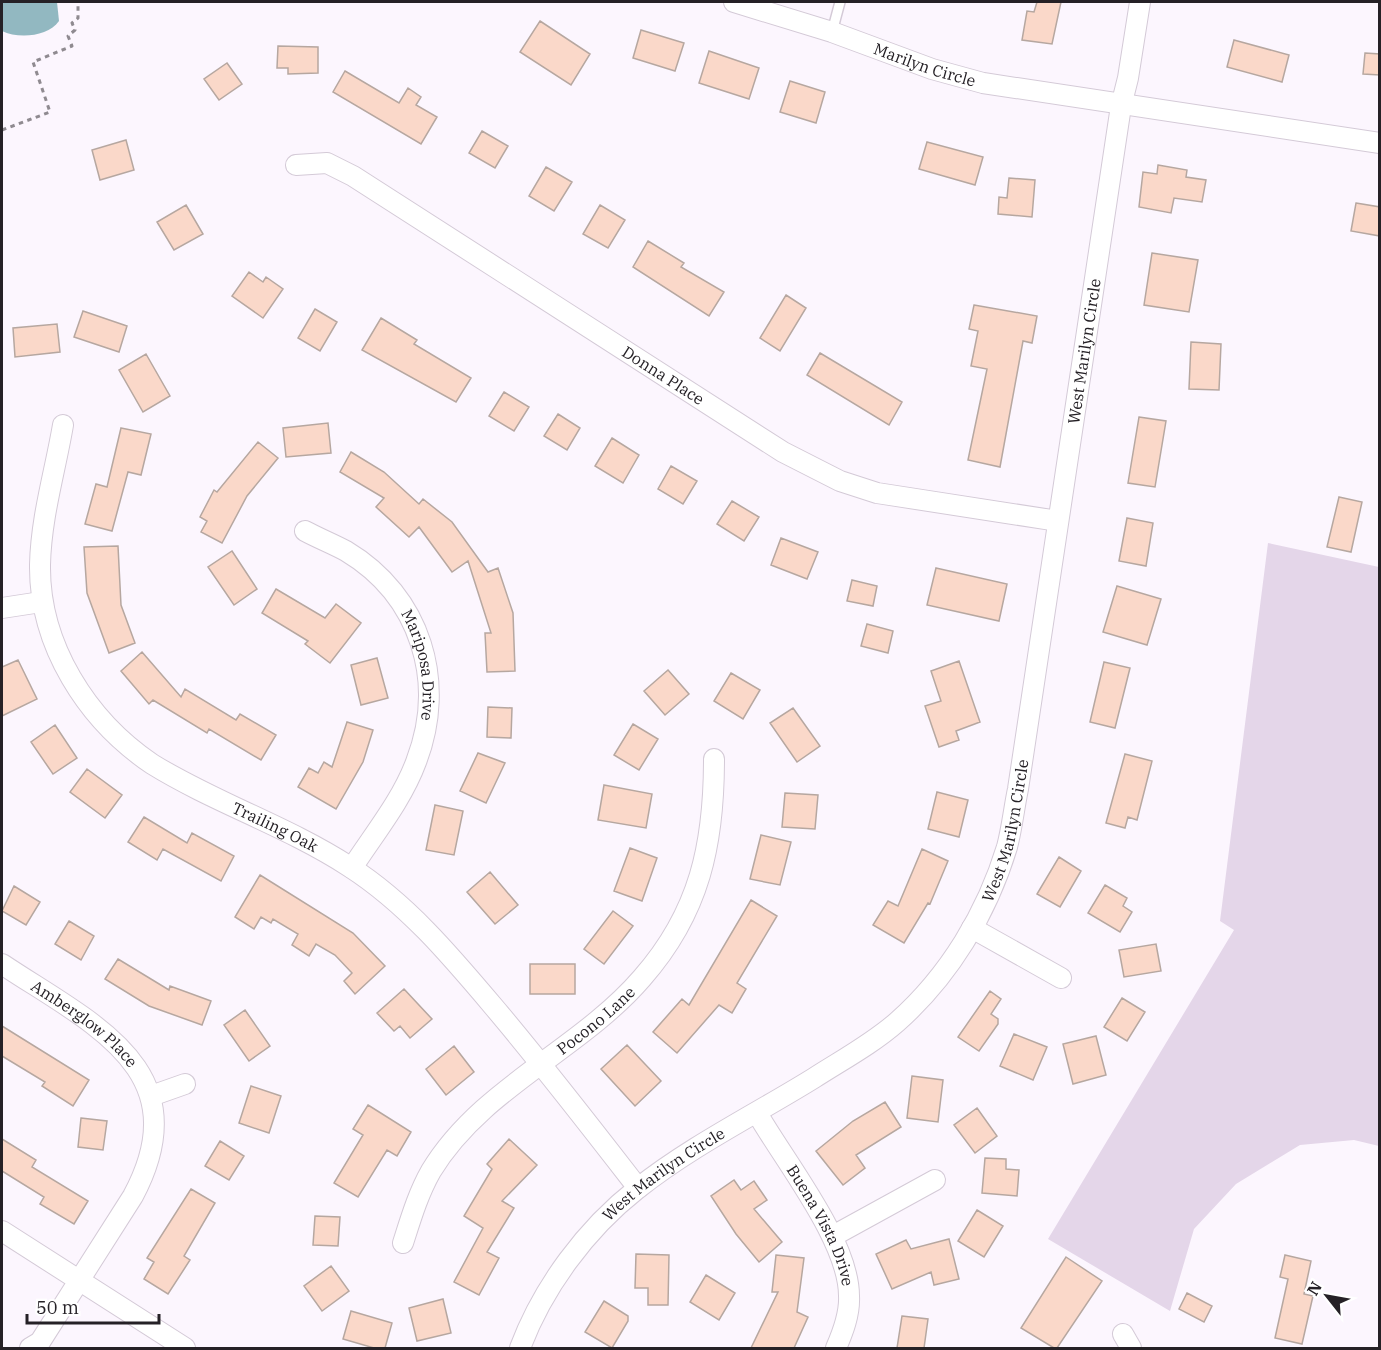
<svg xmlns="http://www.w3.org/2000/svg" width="1381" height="1350" font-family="'IBM Plex Serif',serif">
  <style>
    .green { fill: #e4d6e9 }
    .water { fill: #92b8c1 }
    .building { fill: #fad8c9; stroke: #b6a7a0; stroke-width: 1.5 }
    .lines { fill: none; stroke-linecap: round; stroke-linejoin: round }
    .lane-casing { stroke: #d4cad7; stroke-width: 12 }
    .street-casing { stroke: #d4cad7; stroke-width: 22 }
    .path { stroke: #8f8a90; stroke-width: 3; stroke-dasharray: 4.5 4.5; stroke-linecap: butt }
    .lane { stroke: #fff; stroke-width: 9 }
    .street { stroke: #fff; stroke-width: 20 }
    .labels { text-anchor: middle; stroke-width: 4.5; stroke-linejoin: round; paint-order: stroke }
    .street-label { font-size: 16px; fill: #252126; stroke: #fff }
  </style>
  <rect width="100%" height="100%" fill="#fcf6fe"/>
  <path class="green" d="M1268,543L1379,567V1146L1354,1140L1300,1145L1236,1184L1194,1229L1170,1311L1048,1239L1234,930L1220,921Z"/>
  <path class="water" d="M2,2H57L59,21C48,37 18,39 2,31Z"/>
  <path class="building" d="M1037,2H1061L1052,44L1022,40L1027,11L1034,12Z
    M540,21L590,54L571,85L520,52Z
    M641,30L684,43L675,71L633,58Z
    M1234,40L1289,55L1282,82L1227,67Z
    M278,46L318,47V73L288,74V68H277Z
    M709,51L759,68L749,99L699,83Z
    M1365,53L1380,54V75L1363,74Z
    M227,63L242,84L219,100L204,79Z
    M345,71L399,103L408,88L421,97L416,105L437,117L421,144L333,92Z
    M790,81L825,92L816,123L780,112Z
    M482,131L508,146L495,168L469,153Z
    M126,140L134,170L100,180L92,150Z
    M927,142L983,157L975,185L919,169Z
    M1158,165L1187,170L1186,177L1206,180L1202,202L1174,198L1171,213L1139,207L1143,172L1157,174Z
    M546,167L572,182L554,211L529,196Z
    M1009,178L1035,180L1032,217L998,214L999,197L1007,198Z
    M1356,203L1380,207V236L1351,231Z
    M186,205L203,234L174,250L157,222Z
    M600,205L625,220L608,248L583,234Z
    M648,241L684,263L681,267L724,292L709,316L633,267Z
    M1152,253L1198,260L1189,312L1144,305Z
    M249,272L263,282L266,277L283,289L263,318L232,296Z
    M786,295L806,308L780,351L760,338Z
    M974,305L1037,316L1032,343L1023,341L1000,467L968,460L987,369L971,366L978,331L969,329Z
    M315,309L337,322L320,351L298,338Z
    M83,311L127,326L119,352L74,337Z
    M381,318L417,340L414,344L471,378L456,402L362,350Z
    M57,324L60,352L15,357L13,328Z
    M1191,342L1221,344L1219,390L1189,389Z
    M820,353L902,402L889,425L807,375Z
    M146,354L170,396L143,412L119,370Z
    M504,392L529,407L514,431L489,416Z
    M558,414L580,428L567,450L544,436Z
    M1139,417L1166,421L1155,487L1128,483Z
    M328,423L331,453L286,457L283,428Z
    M121,428L151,434L141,475L128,472L112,531L85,524L96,484L107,487Z
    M612,438L639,455L623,483L595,466Z
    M258,442L278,458L247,496L222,543L201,532L207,521L200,517L214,490L217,492Z
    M351,452L384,472L419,504L423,499L452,522L488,572L498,568L513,613L515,671L487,672L485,633H491L468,561L452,572L419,527L409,537L376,507L384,498L340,472Z
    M671,466L697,481L683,504L658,489Z
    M1339,497L1362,502L1351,552L1327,547Z
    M732,501L759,517L744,541L717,524Z
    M1127,518L1153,523L1146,566L1119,561Z
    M781,538L818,552L807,579L771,565Z
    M118,546L121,605L135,643L109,653L87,593L84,547Z
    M232,551L257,589L234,605L208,567Z
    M936,568L1007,584L999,621L927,605Z
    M852,580L877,586L873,606L847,601Z
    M1117,586L1161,599L1147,645L1103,632Z
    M276,589L325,618L336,604L361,623L330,663L305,644L308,641L262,613Z
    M867,624L893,631L888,653L861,646Z
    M142,652L181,697L185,689L236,720L240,714L276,735L261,760L209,729L207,733L153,700L149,704L121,671Z
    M377,658L388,698L361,705L351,665Z
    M18,660L37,699L2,716V667Z
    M959,661L980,722L956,731L959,740L939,747L925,706L941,701L931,671Z
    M1104,662L1130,668L1115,728L1090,722Z
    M668,670L689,694L665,715L644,691Z
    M731,673L760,690L743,719L714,701Z
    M488,707L512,708L511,738L487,737Z
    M793,708L820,746L797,762L770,723Z
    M347,722L373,730L363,762L336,809L298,787L309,768L318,773L324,762L332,767Z
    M633,724L658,739L639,770L614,755Z
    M55,725L77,758L53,774L31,742Z
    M478,753L505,763L486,803L460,791Z
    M1125,754L1152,761L1137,820L1128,817L1125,828L1106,823Z
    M87,769L122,795L105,818L70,792Z
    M604,785L652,794L646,828L598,820Z
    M937,792L968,800L959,837L928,829Z
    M785,793L818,795L815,829L782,827Z
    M435,805L463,811L454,855L426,850Z
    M144,817L187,843L192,833L234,856L221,881L163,849L157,860L128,842Z
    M761,835L791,842L780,885L750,879Z
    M630,848L657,858L642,901L614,891Z
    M922,849L948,861L930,904L928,903L904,943L873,925L888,901L898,906Z
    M1059,857L1081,871L1060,907L1037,894Z
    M490,872L518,905L495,924L467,892Z
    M260,875L353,933L385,966L355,994L344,981L352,973L335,955L316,944L309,956L292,945L298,934L273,919L271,923L261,917L254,929L235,917Z
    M1105,885L1127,898L1123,906L1132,912L1120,932L1088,913Z
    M14,886L40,902L26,925L2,911Z
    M751,900L777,916L737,983L746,989L732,1013L719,1005L677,1053L653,1032L682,999L689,1005Z
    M613,911L633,926L604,964L584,949Z
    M69,921L94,936L81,960L55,944Z
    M1156,944L1161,971L1124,977L1119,950Z
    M118,959L169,990L170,986L211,1001L202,1025L149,1006L105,979Z
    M530,964H575V994H530Z
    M404,989L432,1019L410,1038L400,1026L394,1031L377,1013Z
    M990,991L1001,999L991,1014L998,1019V1024L979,1051L958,1037Z
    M1122,998L1145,1012L1127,1041L1104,1027Z
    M245,1010L270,1046L249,1061L224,1025Z
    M2,1026L89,1080L73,1106L42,1086L45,1082L2,1056Z
    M1014,1034L1047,1047L1033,1080L1000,1066Z
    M1096,1036L1106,1075L1073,1084L1063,1044Z
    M627,1045L661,1081L635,1106L601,1069Z
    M454,1046L474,1072L446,1095L426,1069Z
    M912,1076L943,1080L938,1122L907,1118Z
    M251,1086L281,1096L269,1133L239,1123Z
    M885,1102L901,1127L856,1155L865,1168L843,1185L816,1151L853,1121Z
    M368,1105L411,1132L397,1156L387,1150L358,1197L334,1183L363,1135L353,1129Z
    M977,1108L997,1136L975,1153L954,1125Z
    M81,1118L107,1121L103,1150L78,1147Z
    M2,1139L36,1160L32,1167L88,1201L74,1224L40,1204L44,1197L2,1171Z
    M509,1139L537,1165L502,1201L514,1208L487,1252L499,1258L479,1295L454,1282L483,1228L464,1216L492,1169L487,1164Z
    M220,1141L244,1156L229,1180L205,1166Z
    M985,1158L1006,1159V1169L1019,1170L1017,1196L982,1193Z
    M734,1180L741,1190L754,1181L767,1200L754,1209L782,1242L759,1262L736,1234L711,1196Z
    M191,1189L215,1203L184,1256L190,1260L168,1294L144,1279L154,1262L147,1258Z
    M977,1210L1003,1226L984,1257L958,1241Z
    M315,1216L340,1217L338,1246L313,1245Z
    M949,1239L959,1279L934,1285L931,1272L892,1289L876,1254L906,1240L911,1249Z
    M636,1254L669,1255L668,1305H648V1288H635Z
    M776,1255L804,1258L797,1312L808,1317L794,1348H751L778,1292H772Z
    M1285,1255L1311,1261L1304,1294L1313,1296L1302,1344L1275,1338L1288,1279L1280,1277Z
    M1066,1257L1102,1281L1057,1348H1054L1021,1328Z
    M331,1266L349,1291L322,1311L304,1286Z
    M706,1275L735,1293L719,1320L690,1302Z
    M1187,1293L1212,1306L1204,1322L1179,1309Z
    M443,1299L451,1333L417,1341L409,1308Z
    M604,1301L628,1316V1321L612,1348L585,1332Z
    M351,1311L392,1323L385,1348H374L343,1339Z
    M902,1316L928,1319L924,1348H897Z"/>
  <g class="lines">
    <g class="lane-casing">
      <path id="lane" d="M832,32L840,2"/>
    </g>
    <g class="street-casing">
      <g id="street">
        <path id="s1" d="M734,2L832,32L932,69L983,83L1380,143"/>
        <path id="s2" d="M296,165L327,163L353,176L783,452L840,481L877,493L1058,521"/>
        <path id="s3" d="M63,425C55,472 41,517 40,565C39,645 87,720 152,764C215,803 287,826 350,867C406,903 450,955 493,1006C543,1065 590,1126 638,1188"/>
        <path id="s4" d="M305,531C318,538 333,544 346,551C421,596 447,682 416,762C402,800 374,834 352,868"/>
        <path d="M2,608L41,602"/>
        <path d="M972,928L1061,978"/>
        <path id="s5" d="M2,964C90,1023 201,1069 133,1196L40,1342L30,1348"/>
        <path d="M151,1096L185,1084"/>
        <path id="s6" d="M757,1113C785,1162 849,1241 849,1296C850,1314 843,1332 836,1348"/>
        <path d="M2,1231L185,1348"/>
        <path d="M833,1236L935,1180"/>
        <path id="s7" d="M403,1243C411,1218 418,1194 431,1171C481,1088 580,1050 642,978C700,912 714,844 714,759"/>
        <path d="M1123,1334L1131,1348"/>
        <path id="s8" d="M520,1348C543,1287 586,1229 637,1189C691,1146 756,1114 814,1078C842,1060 872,1044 897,1022C949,976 987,913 1007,847C1012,828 1014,808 1018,789L1121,106L1128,78L1140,2"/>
      </g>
    </g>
    <path class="path" d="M2,130L50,112L33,62L72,46L68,36L75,30L72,23L78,18V2"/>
    <use href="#lane" class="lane"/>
    <use href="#street" class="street"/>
  </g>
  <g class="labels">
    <g class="street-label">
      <text dy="6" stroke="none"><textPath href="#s1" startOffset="201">Marilyn Circle</textPath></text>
      <text dy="6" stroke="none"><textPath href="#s8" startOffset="1220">West Marilyn Circle</textPath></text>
      <text dy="6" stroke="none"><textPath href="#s2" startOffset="429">Donna Place</textPath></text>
      <text dy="6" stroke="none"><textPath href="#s4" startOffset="188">Mariposa Drive</textPath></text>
      <text dy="6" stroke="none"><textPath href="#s3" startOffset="518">Trailing Oak</textPath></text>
      <text dy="6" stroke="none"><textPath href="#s8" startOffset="734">West Marilyn Circle</textPath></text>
      <text dy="6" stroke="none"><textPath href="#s7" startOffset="302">Pocono Lane</textPath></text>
      <text dy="6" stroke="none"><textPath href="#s5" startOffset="102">Amberglow Place</textPath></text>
      <text dy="6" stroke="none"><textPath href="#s8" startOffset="230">West Marilyn Circle</textPath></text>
      <text dy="6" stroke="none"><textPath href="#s6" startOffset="130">Buena Vista Drive</textPath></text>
    </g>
  </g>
  <rect width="1381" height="1350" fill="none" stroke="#252126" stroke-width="6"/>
  <g transform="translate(1327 1296) rotate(301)" stroke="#ffffff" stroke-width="4.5" paint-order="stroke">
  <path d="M0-4.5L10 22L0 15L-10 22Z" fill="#252126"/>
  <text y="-9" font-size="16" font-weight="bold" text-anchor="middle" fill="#252126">N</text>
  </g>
  <path d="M27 1314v9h132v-9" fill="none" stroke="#252126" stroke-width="3"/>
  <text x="36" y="1314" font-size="18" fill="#252126" stroke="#ffffff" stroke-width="4.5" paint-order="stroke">50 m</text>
</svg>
